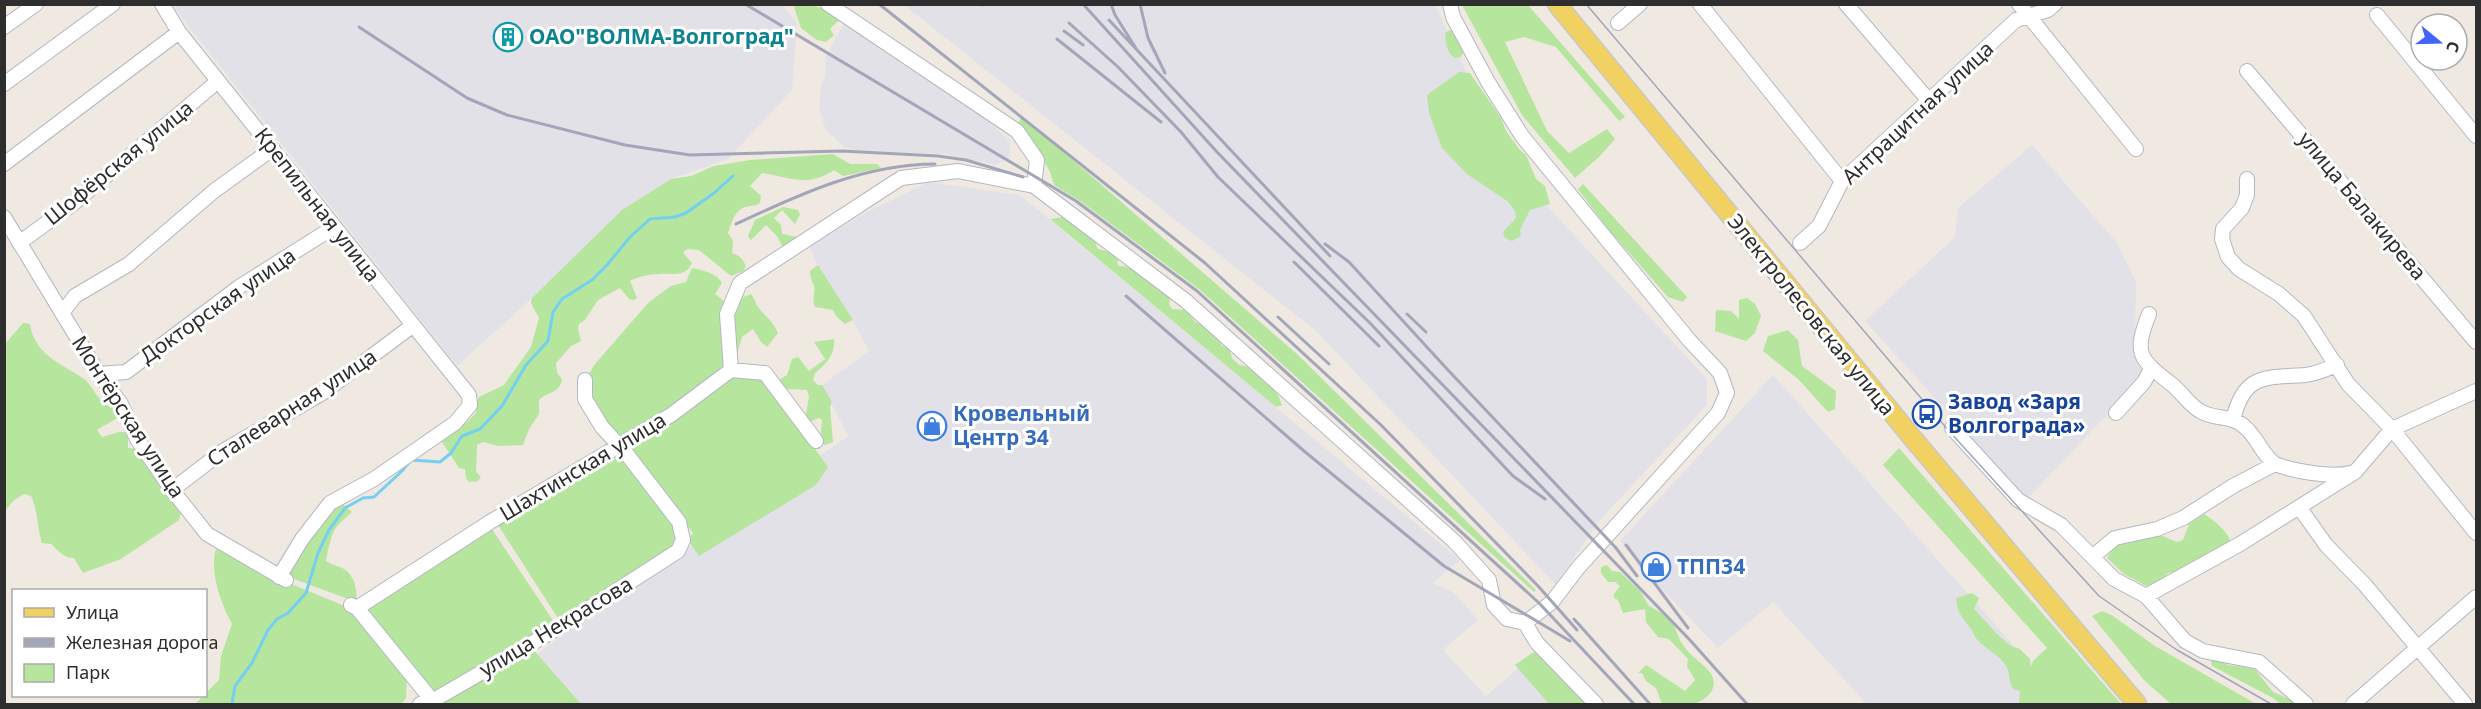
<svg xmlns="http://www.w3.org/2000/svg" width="2481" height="709" font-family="'Noto Sans',sans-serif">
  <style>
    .industrial { fill: #e3e1e8 }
    .green { fill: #b6e59e }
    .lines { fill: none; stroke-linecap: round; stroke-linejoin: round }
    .stream { stroke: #75cff0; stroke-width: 3 }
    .minor-casing { stroke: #b4b7c1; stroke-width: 16 }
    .major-casing { stroke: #c9c9c9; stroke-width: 21 }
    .minor { stroke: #fff; stroke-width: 14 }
    .major { stroke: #f2d163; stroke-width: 18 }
    .tram { stroke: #a3a6b8; stroke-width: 1.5 }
    .rail { stroke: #a3a6b8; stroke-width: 3 }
    .labels { text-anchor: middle; stroke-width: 6; stroke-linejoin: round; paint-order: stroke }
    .culture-label { font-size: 21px; font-weight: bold; fill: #0d838f; stroke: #fff; text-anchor: start }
    .street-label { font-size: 21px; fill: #2e2e2e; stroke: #fff }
    .transit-label { font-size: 21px; font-weight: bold; fill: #164399; stroke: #fff; text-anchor: start }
    .shop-label { font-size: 21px; font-weight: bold; fill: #366cbe; stroke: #fff; text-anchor: start }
  </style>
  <rect width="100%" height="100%" fill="#efe9e1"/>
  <path class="industrial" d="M179,4H782L797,23L792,90L728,159L671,179L622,210L564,269L457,366L175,9Z
    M904,5H1435L1510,166L1707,379V405L1598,522L1556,585L1316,331Z
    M844,23L903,65L986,118L1010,142V158L996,165L946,154L856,150L844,147L826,130L819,109L821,85L825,76L826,56Z
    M2032,145L2117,243L2136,282L2135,351L2145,375L2027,499L1865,321L1955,237L1958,208Z
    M928,182L1020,195L1460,560L1433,583L1454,593L1478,620L1443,650L1486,696L1535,654L1575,704H581L535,655L848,436L822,385L869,351L853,320L818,265L809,247L867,212Z
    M1773,375L2066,704H1867L1773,602L1718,648L1660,587L1620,541Z"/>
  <path class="green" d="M798,5C813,5 829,7 839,20L830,29L834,35L826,42L817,40L801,28L794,7Z
    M1462,5H1528L1625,117L1619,121L1556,47L1524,37L1505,42L1547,131L1569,153L1607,129L1615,139L1599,157L1575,178L1522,115Z
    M1450,30L1453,31L1465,49L1461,57L1455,58C1447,53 1444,42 1446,32Z
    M1459,72L1470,73L1501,118L1506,131L1519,149L1526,155L1536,179L1545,186L1550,204L1530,210L1520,230L1521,236L1512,241L1505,238L1503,232L1516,218L1515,211L1507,201L1467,174L1442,148L1429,113L1427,95Z
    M1022,116L1297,354L1536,590L1534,592L1199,289L1080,201L1054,185L1050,172L1032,139L1017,125Z
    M833,154L850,164H877L881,168L843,176L834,170C808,188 789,177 762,173L750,186L761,196L760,203C754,207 751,205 745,207C735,210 731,223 728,233L733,241L732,253C740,256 742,258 746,266L743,271L731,276L699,250L687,249L683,253L692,263C686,278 670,273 658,274C650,274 637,277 630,281L637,298L634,300L629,299L620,288L598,300L585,320L579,324L578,330L581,341L571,346L556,363L557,373L562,379C560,394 548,391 539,400V414L529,429L523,445L498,446L483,442L477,445L476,472L481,477L478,481L469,482L466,478L465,469L459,468L442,442L457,426L466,423L476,413L477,401L479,397L504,385L531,347L539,318L531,303L532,298L622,210L671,179L691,176L714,166L750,160Z
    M1583,184L1687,297L1683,302L1668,297L1608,229L1578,189Z
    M783,207L798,210L800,214L795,224L782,210L774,218L781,225L782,234L797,237L798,241L782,246L777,236L766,225L751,240L748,236L755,220Z
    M1062,217L1095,238L1097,248C1105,252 1112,251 1119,257L1117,263L1119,266L1134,267L1166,294L1170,299L1169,304L1172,309L1187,310L1195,322L1205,325L1217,337L1222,346L1229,347L1232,358L1239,365L1254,368L1261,372L1263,380L1274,385L1282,405L1276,407L1050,219Z
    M818,265L853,320L845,324L837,317L833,310L815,307C811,299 816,293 814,286C812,280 810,278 810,271Z
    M692,268C703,271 716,272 722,283L715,294L724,301L726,308L732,311L738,309L741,298L751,294C755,299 755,303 759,308C767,319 771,318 778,333L767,347L761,342L753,329L742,337L734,364L676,410L621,439L605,424L589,397L587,377L595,364L649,302L671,286L686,282Z
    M1747,298L1755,304L1761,316L1755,333L1746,341L1715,331L1716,310L1731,311L1739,319V300Z
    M23,323L30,324C35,356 61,363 84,379C92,385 95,395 102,401C109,406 116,406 121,414C114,422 105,424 97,430L102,437L119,432H128V448L139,449L182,508L179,520L121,559L83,573L74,558C63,558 58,550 51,544L42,543C37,527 38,510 31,496L24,494L13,501L5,511V344Z
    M1788,330L1798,340L1802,366L1836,391L1835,409L1828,412L1799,380L1763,351L1768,336Z
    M834,339C836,353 826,365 815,373L813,380L818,385H822L832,402L830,407L833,442L825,445L820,442L822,420L819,418L809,422L805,419L809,397L807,390L787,389L779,380L787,375L792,359L798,357L809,371L825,359L814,342Z
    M733,374L763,377L828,467L816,485L699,556L688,540L693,533L628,446Z
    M1899,448L2121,704H2019L2020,691L2013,689C2008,681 2011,671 2004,663C1998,655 1987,649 1979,642C1975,638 1973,631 1969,626C1961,616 1957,612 1956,598L1972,593L1979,598L1974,609L1998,635L2011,646L2020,649L2030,659L2031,667L2033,661L2047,648L1883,465Z
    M621,453L674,523L678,539L671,552L561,623L498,525Z
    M335,505H344L352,512C347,517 339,523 335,529C332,533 326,557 326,561C332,565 335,565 340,567C354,572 358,590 356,602L286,576L306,541Z
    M2204,514C2214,520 2226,530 2230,540L2228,545L2196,560L2186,569L2168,573L2160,582L2146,586L2124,574L2107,558L2116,544L2155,533L2177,542L2183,540L2189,524Z
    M491,528L556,625L434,695L368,609Z
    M216,549L260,571L352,609L375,641L407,676L406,698L401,704H195L219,680L221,656L232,624C221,604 209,571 216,549Z
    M1607,565L1612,571L1620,572L1640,591L1649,606L1671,618C1674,625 1677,634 1680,640C1686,653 1700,661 1709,671C1722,687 1706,702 1691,704C1682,706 1671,705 1662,704L1656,688L1646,681L1642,673H1638L1646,665L1685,691L1695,680L1687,666L1688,659L1669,639L1658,637L1646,622L1645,609L1623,613L1618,600L1614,598V594L1620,586L1615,582H1608L1601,573V567Z
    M2102,611L2113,616L2155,646L2256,704H2171L2144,680L2092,616Z
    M531,647L581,704H443L441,702Z
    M1535,651L1590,704H1549L1515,665Z
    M2210,656L2228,665L2254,668L2273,692L2301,704H2281L2273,698L2212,666Z"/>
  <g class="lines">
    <path class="stream" d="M232,704L235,686L252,663L268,630L277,619L288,613L306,593L318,553L329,530L345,508L363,498L374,497L402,471L411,460L440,462L451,453L462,436L480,429L502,406L526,365L548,341L553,312L562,299L592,280L607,265L630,237L650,219L675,217L686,213L714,193L733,176"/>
    <g class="minor-casing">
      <path id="minor" d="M162,4L179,32L469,395L470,405L455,423L374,479L330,503L302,539L279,577
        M828,4L1017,131L1037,160L1034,186
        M1450,4L1453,17L1488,82L1522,136L1689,340L1720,373L1727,393L1718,413L1578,568L1552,602L1525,623
        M1700,4L1842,181
        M1846,4L1930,102
        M2019,4L2136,149
        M2377,15L2476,136
        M1618,23L1640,4
        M4,27L36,4
        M2247,71L2476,342
        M4,84L113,4
        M4,164L179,32
        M2247,179V195L2242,208L2223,229L2222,239L2228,257L2239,269L2279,294L2304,316L2348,384L2392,429L2476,533
        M4,217L99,374L121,404L137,439L172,490L207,534L286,580
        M19,243L74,203L218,81
        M1800,243L1819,226L1842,181L2016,20L2048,10L2055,4
        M62,313L75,296L129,264L214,191L272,149
        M2149,314C2134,353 2138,358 2170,383C2181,391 2188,404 2200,411C2216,421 2230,413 2246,428C2258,439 2261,453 2275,464
        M731,370L765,373L816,441
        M99,374L126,372L239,287L334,227
        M2116,413L2144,382L2151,369
        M2233,420C2244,373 2265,378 2305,375C2316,374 2327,369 2337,365
        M1952,428L2018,500L2061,525L2114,579L2146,596L2240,544L2355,472L2392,429L2476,391
        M172,490L223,451L324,392L412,326
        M2299,507L2326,545L2365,585L2465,704
        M2092,557L2115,538L2157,529L2183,518L2233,486L2275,464C2293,471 2331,478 2350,473
        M2146,596L2185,641L2203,651L2259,662L2306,704
        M351,605L357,608L435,704
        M357,608L490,522L671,415L731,370L727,314L740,283L901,178L958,171L1034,186L1186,301L1455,542L1489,580L1494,605L1507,619L1525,623L1537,643L1596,704
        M420,704L432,701L560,627L678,551L683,540L679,522L626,453L602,427L585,399V380
        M2353,704L2476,597"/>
    </g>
    <g class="major-casing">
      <path id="major" d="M1557,4L1915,441L2137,704"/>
    </g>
    <use href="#minor" class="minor"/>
    <use href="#major" class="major"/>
    <path class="tram" d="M1586,4L1949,431L2099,596L2177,650L2271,704"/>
    <path class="rail" d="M745,4L1076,201L1197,291L1539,603L1634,704
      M879,4L1205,263L1381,425L1539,587L1577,630
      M982,4V5
      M1083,4L1217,152L1689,639L1747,704
      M1140,4L1148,38L1165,73
      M1109,20L1137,50L1115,15L1111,4
      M1069,23L1118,67L1181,132L1218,177L1370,323L1513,476L1545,499
      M359,27L467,98L507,115L625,145L690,155L842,151L938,156L966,160L1023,177
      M1064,31L1083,45
      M1057,39L1161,122
      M1137,50L1330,256
      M736,224C798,195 864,164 935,164
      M1325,244L1349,262L1447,369L1616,548L1637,576
      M1294,262L1379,346
      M1126,296L1304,451L1444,566L1570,641
      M1407,314L1426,332
      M1278,317L1329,364
      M1626,545L1688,628
      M1574,619L1650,704"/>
  </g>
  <defs>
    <g id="building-ring" transform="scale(1.5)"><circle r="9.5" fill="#fff" stroke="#0f9aa8" stroke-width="1.5"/><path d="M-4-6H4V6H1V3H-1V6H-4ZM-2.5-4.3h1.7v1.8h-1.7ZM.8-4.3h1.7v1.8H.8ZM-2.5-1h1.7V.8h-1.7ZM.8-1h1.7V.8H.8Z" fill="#0f9aa8"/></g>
    <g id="bus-ring" transform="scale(1.5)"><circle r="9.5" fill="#fff" stroke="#1a4fb4" stroke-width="1.5"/><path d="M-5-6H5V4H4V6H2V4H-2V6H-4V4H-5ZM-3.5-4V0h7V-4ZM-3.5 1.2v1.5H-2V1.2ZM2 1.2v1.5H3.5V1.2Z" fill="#1a4fb4"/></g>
    <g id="shop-ring" transform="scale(1.5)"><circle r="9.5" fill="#fff" stroke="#3f7fe0" stroke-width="1.5"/><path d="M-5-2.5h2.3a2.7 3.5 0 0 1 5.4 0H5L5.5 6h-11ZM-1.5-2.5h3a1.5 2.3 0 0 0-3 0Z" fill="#3f7fe0"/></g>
  </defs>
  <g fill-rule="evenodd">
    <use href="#building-ring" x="508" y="37"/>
    <use href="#bus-ring" x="1927" y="414"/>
    <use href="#shop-ring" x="932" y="426"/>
    <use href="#shop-ring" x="1656" y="567"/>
  </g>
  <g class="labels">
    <g class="culture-label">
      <text x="529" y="44">ОАО"ВОЛМА-Волгоград"</text>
    </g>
    <g class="street-label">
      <text transform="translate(1918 113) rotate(-43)" y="7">Антрацитная улица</text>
      <text transform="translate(119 163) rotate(-39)" y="7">Шофёрская улица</text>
      <text transform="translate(317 205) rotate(52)" y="7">Крепильная улица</text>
      <text transform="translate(2362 206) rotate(50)" y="7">улица Балакирева</text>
      <text transform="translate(218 306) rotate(-35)" y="7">Докторская улица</text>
      <text transform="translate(1811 315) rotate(51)" y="7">Электролесовская улица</text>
      <text transform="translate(292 408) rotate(-33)" y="7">Сталеварная улица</text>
      <text transform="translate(128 417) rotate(57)" y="7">Монтёрская улица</text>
      <text transform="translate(583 467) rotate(-31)" y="7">Шахтинская улица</text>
      <text transform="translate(556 627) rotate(-31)" y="7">улица Некрасова</text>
    </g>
    <g class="transit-label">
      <text x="1948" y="409">Завод «Заря<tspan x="1948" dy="24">Волгограда»</tspan></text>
    </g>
    <g class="shop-label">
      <text x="953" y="421">Кровельный<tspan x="953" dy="24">Центр 34</tspan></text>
      <text x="1677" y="574">ТПП34</text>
    </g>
  </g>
  <rect width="2481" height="709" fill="none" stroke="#2e2e2e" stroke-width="12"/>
  <rect x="12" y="589" width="195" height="108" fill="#ffffff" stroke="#ababab" stroke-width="1.5"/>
  <rect x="24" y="608" width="30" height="9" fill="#f2d163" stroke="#ababab" stroke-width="1.5"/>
  <text x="66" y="619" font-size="18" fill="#2e2e2e">Улица</text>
  <rect x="24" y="638" width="30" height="9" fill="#a3a6b8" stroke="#ababab" stroke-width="1.5"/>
  <text x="66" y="649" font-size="18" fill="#2e2e2e">Железная дорога</text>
  <rect x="24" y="664" width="30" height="18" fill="#b6e59e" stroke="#ababab" stroke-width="1.5"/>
  <text x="66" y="679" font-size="18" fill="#2e2e2e">Парк</text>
  <g transform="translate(2439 42) rotate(109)"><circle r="28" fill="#ffffff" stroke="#ababab" stroke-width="1.5"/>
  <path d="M0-4.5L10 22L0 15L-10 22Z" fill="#4264fb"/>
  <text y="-9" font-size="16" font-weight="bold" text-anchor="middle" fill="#2e2e2e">С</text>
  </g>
</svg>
